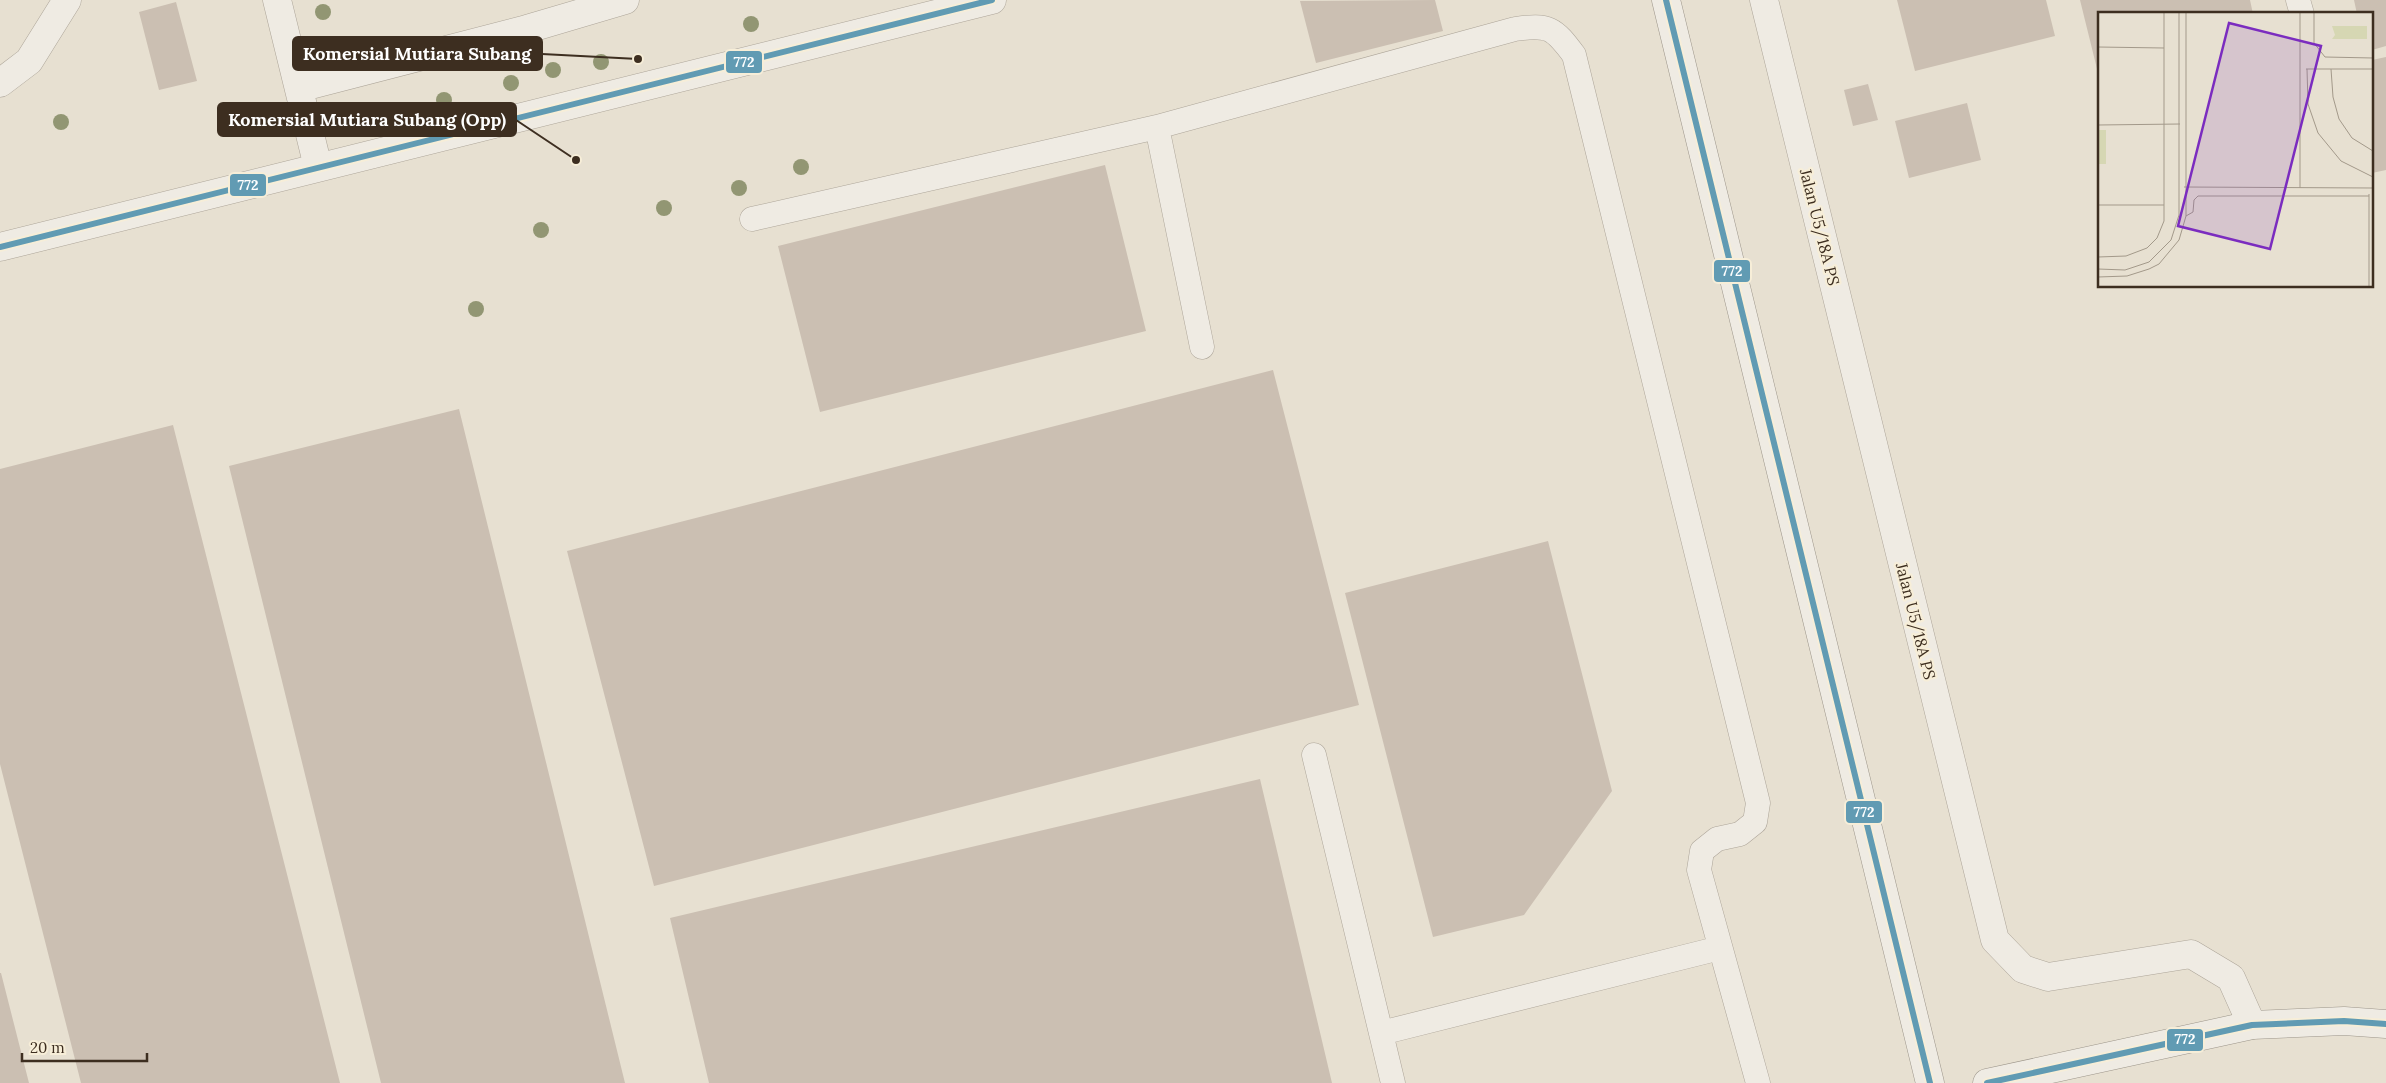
<svg xmlns="http://www.w3.org/2000/svg" width="2386" height="1083" font-family="Lora,serif">
  <style>
    .building { fill: #cbbfb2 }
    .lines { fill: none; stroke-linecap: round; stroke-linejoin: round }
    .lane-casing { stroke: #ada599; stroke-width: 25 }
    .street-casing { stroke: #ada599; stroke-width: 29 }
    .secondary-casing { stroke: #9c958a; stroke-width: 29 }
    .lane { stroke: #efebe3; stroke-width: 24 }
    .street { stroke: #efebe3; stroke-width: 28 }
    .secondary { stroke: #efebe3; stroke-width: 28 }
    .bus-1-casing { stroke: #f7eed8; stroke-width: 10 }
    .bus-1 { stroke: #619bb3; stroke-width: 6 }
    .tree { fill: #929673 }
    .labels { text-anchor: middle; stroke-width: 4.5; stroke-linejoin: round; paint-order: stroke }
    .street-label { font-size: 16px; fill: #3d2e20; stroke: #f7eed8 }
    .inset-road { fill: none; stroke: #a3998a; stroke-width: 1 }
    .view { fill: #7b2cbf; fill-opacity: 0.15; stroke: #7b2cbf; stroke-width: 2.5 }
    .inset-edge { fill: none; stroke: #3d2e20; stroke-width: 2.5 }
    .leader { fill: none; stroke: #3d2e20; stroke-width: 2 }
    .callout-dot { fill: #3d2e20; stroke: #f7eed8; stroke-width: 2 }
    .callout { fill: #3d2e20; stroke: #3d2e20; stroke-width: 2 }
    .callout-label { font-size: 18px; text-anchor: middle; font-weight: bold; fill: #fff }
    .line-badge { stroke: #f7eed8; stroke-width: 2 }
    .badge-label { font-size: 14px; text-anchor: middle; font-weight: bold; fill: #fff }
  </style>
  <rect width="100%" height="100%" fill="#e7e0d1"/>
  <path class="building" d="M1435,0L1443,31L1316,63L1300,1Z
    M1897,0H2046L2055,36L1915,71Z
    M2080,0H2250L2253,14H2100L2099,77Z
    M2354,0H2386V46L2372,50V14H2357Z
    M176,2L197,81L159,90L139,12Z
    M2386,57V170L2372,173V60Z
    M1868,84L1878,120L1853,126L1844,90Z
    M1967,103L1981,160L1909,178L1895,121Z
    M1105,165L1146,331L820,412L778,246Z
    M1273,370L1359,705L654,886L567,551Z
    M459,409L625,1083H381L229,466Z
    M173,425L340,1083H81L0,764V469Z
    M1548,541L1612,791L1524,915L1433,937L1345,593Z
    M1260,779L1332,1083H709L670,918Z
    M0,973H1L29,1083H0Z"/>
  <g class="lines">
    <g class="lane-casing">
      <path id="lane" d="M2298,0L2302,14
        M1157,127L1202,347
        M752,219L1157,127L1515,29C1549,24 1554,28 1574,55L1758,803L1755,822L1740,834L1717,839L1702,851L1699,870L1758,1083
        M1314,755L1393,1083
        M1381,1033L1720,948"/>
    </g>
    <g class="street-casing">
      <path id="street" d="M277,0L318,167
        M1764,0L1995,940L2023,969L2048,977L2191,954L2231,978L2252,1025
        M0,83L29,61L67,0
        M299,88L527,29L625,0
        M0,247L992,0"/>
    </g>
    <g class="secondary-casing">
      <path id="secondary" d="M1666,0L1930,1083
        M1987,1083L2252,1025L2344,1021L2386,1024"/>
    </g>
    <use href="#lane" class="lane"/>
    <use href="#street" class="street"/>
    <use href="#secondary" class="secondary"/>
    <g class="bus-1-casing">
      <path id="bus-1" d="M1666,0L1930,1083
        M0,247L992,0
        M1987,1083L2252,1025L2344,1021L2386,1024"/>
    </g>
    <use href="#bus-1" class="bus-1"/>
  </g>
  <g class="tree">
    <circle cx="323" cy="12" r="8"/>
    <circle cx="751" cy="24" r="8"/>
    <circle cx="601" cy="62" r="8"/>
    <circle cx="553" cy="70" r="8"/>
    <circle cx="511" cy="83" r="8"/>
    <circle cx="444" cy="100" r="8"/>
    <circle cx="61" cy="122" r="8"/>
    <circle cx="801" cy="167" r="8"/>
    <circle cx="739" cy="188" r="8"/>
    <circle cx="664" cy="208" r="8"/>
    <circle cx="541" cy="230" r="8"/>
    <circle cx="476" cy="309" r="8"/>
  </g>
  <g class="labels">
    <g class="street-label">
      <text transform="translate(1820 227) rotate(76)" y="6">Jalan U5/18A PS</text>
      <text transform="translate(1916 621) rotate(76)" y="6">Jalan U5/18A PS</text>
    </g>
  </g>
  <g transform="translate(2098 12)">
    <rect width="275" height="275" fill="#e7e0d1"/>
    <path d="M234,14H269V27H234L237,23ZM0,118H8V152H0Z" fill="#d6d7b3"/>
    <path class="inset-road" d="M216,1V31L227,45L275,46M0,35L66,36M208,57H275M209,57L210,92L220,121L243,149L275,165M233,57L235,85L241,107L254,126L275,139M0,113L82,112M86,175L275,176M202,176V1M271,182V274M0,193H66M88,204L95,200L96,188L100,184H271M0,245L28,244L49,236L59,226L66,209V1M0,257L27,258L51,250L73,228L81,203V1M0,265L29,264L51,257L61,252L81,228L88,204V1"/>
    <path class="view" d="M131,11L223,34L172,237L80,214Z"/>
    <rect width="275" height="275" class="inset-edge"/>
  </g>
  <path class="leader" d="M638 59L542 54M576 160L516 120"/>
  <g class="callout-dot">
    <circle cx="638" cy="59" r="5"/>
    <circle cx="576" cy="160" r="5"/>
  </g>
  <g class="callout">
    <rect x="293" y="37" width="249" height="33" rx="5"/>
    <rect x="218" y="103" width="298" height="33" rx="5"/>
  </g>
  <g class="callout-label">
    <text x="417" y="60">Komersial Mutiara Subang</text>
    <text x="367" y="126">Komersial Mutiara Subang (Opp)</text>
  </g>
  <g class="line-badge">
    <rect x="725" y="50" width="38" height="24" rx="5" fill="#619bb3"/>
    <rect x="229" y="173" width="38" height="24" rx="5" fill="#619bb3"/>
    <rect x="1713" y="259" width="38" height="24" rx="5" fill="#619bb3"/>
    <rect x="1845" y="800" width="38" height="24" rx="5" fill="#619bb3"/>
    <rect x="2166" y="1028" width="38" height="24" rx="5" fill="#619bb3"/>
  </g>
  <g class="badge-label">
    <text x="744" y="67">772</text>
    <text x="248" y="190">772</text>
    <text x="1732" y="276">772</text>
    <text x="1864" y="817">772</text>
    <text x="2185" y="1044">772</text>
  </g>
  <path d="M22 1053v8h125v-8" fill="none" stroke="#3d2e20" stroke-width="2.5"/>
  <text x="30" y="1053" font-size="15" fill="#3d2e20" stroke="#f7eed8" stroke-width="4" paint-order="stroke">20 m</text>
</svg>
